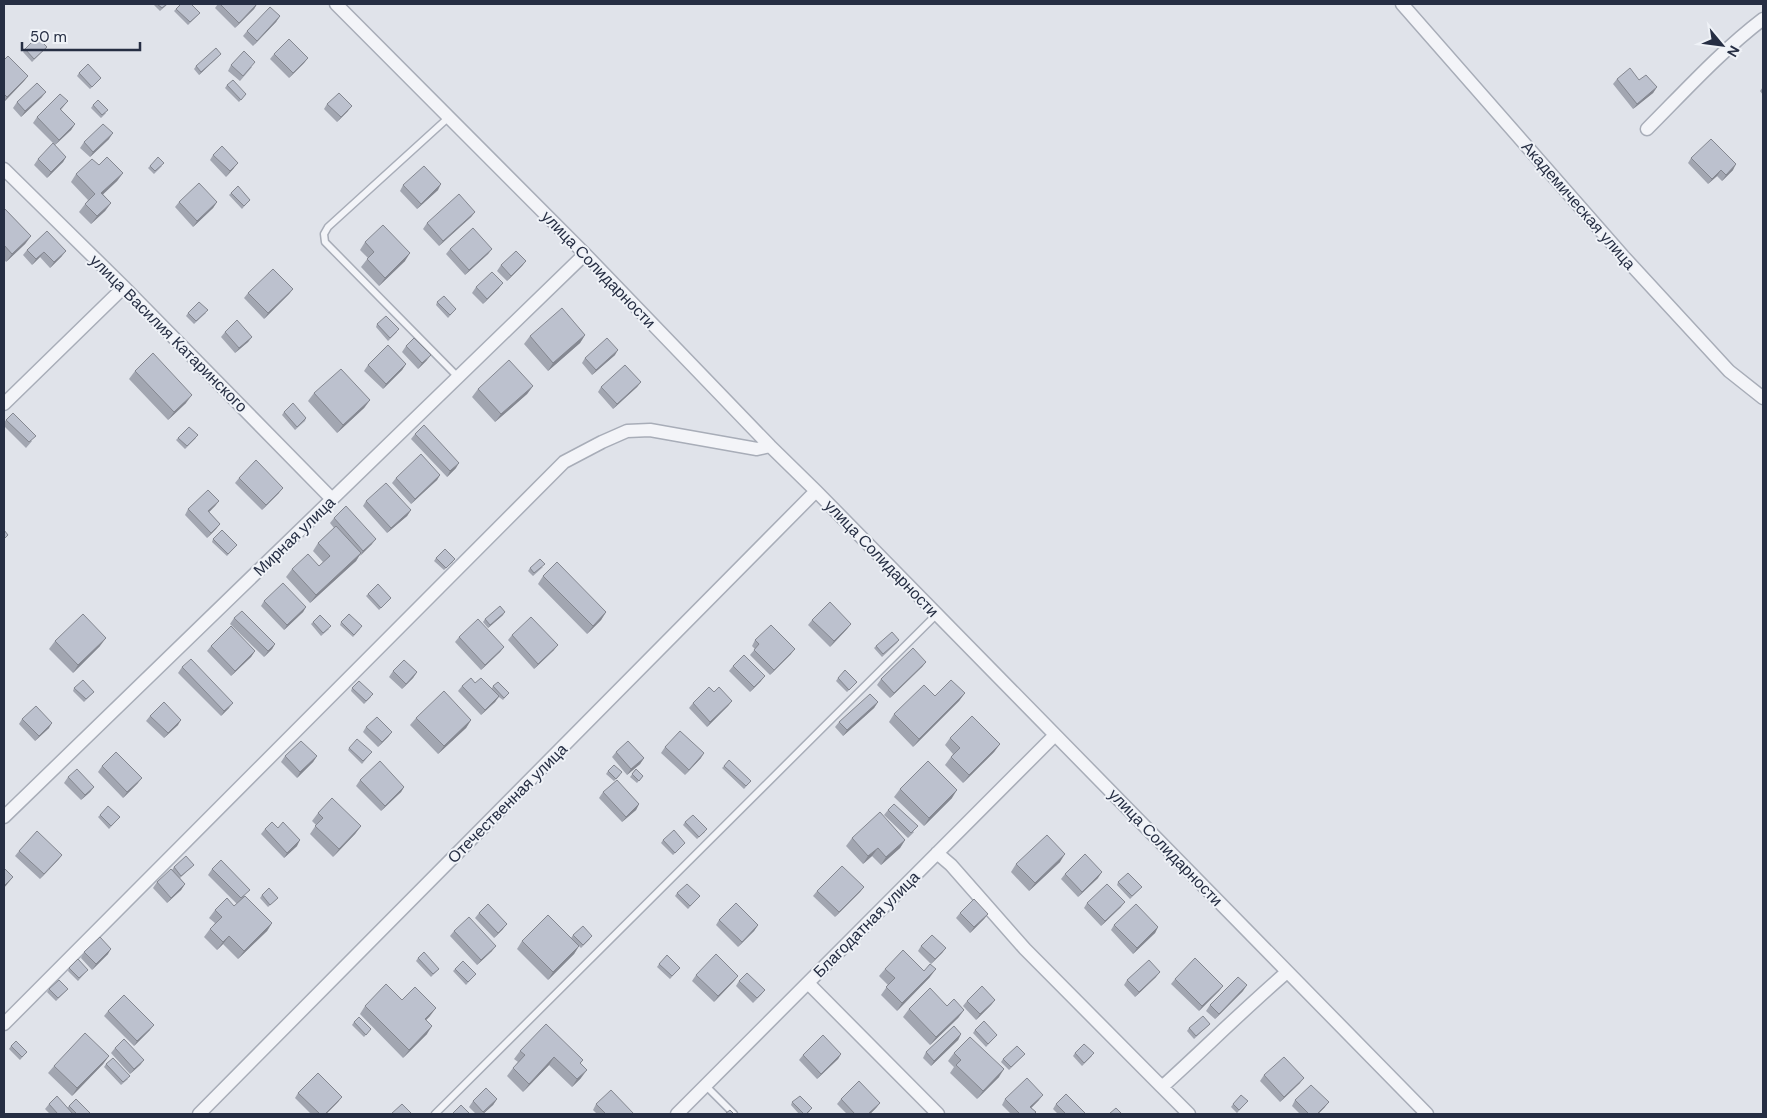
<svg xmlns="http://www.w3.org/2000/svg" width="1767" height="1118" font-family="'DM Sans',sans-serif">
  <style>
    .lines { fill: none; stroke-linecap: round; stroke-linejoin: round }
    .lane-casing { stroke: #a8adb8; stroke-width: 9 }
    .street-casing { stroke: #a8adb8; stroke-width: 15 }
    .lane { stroke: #f3f4f8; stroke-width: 6 }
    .street { stroke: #f3f4f8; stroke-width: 12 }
    .wall { fill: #a2a6b1 }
    .shaded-wall { fill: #848790 }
    .building { fill: #bcc1ce; stroke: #848790 }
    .labels { text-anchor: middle; stroke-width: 4; stroke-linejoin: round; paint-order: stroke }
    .street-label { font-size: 16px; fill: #262e43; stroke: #eff2f7 }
  </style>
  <rect width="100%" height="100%" fill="#e0e3ea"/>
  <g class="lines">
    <g class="lane-casing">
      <path id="lane" d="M449,117L328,227L324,234L325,242L458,377
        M706,1086L734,1114
        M435,1114L937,614"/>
    </g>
    <g class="street-casing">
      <path id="street" d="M336,4L585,254L770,446L816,491L1427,1114
        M1402,4L1623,256L1729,371L1763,398
        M1647,129C1684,92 1721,51 1763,19
        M4,169L124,287L332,499
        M4,404L124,287
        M4,817L585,254
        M937,853L951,865L1025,949L1162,1087C1204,1049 1244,1009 1287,972
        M808,983L938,1114
        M4,1024L564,462L602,442L627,431L650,430L757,449L770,446
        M1162,1087L1189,1114
        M199,1114L816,491
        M677,1114L1055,735"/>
    </g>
    <use href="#lane" class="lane"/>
    <use href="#street" class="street"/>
  </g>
  <path class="wall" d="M153,4H168L160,11Z
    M218,4H257L254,9L235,28L215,8Z
    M176,9L198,15L188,25L174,11Z
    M280,16L276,22L253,46L243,36L247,31Z
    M47,47L32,62L23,52L25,49Z
    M274,54L308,58L304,63L289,78L270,59Z
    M219,56L199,75L194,69L196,66Z
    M4,60L28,76L24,81L4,102Z
    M231,65L252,67L240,81L228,71Z
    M79,73L99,80L90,89L77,76Z
    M1617,79L1657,87L1653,93L1633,109L1613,84Z
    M227,85L246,94L239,102L225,88Z
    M1763,87V95L1760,91Z
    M42,97L21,117L13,108L17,102Z
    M68,101L61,110L75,124L71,130L55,145L33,123L37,117Z
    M327,104L348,111L337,122L324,109Z
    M93,105L106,113L101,118L91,108Z
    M109,139L90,157L80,148L84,142Z
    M213,155L234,168L226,177L210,160Z
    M66,157L63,162L47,178L34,165L38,159Z
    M1691,158L1733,170L1722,181L1717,176L1708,184L1688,163Z
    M99,165L123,173L117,181L103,194L111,203L105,211L91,224L79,212L88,200L71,182L76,174Z
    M150,166H162L154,174L148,168Z
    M403,185L438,190L417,209L400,191Z
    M231,193L248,202L242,209L229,195Z
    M179,202H217L213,208L193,227L175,207Z
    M4,208L31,236L25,244L6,262L4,259Z
    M475,212L471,217L439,246L423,229L427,223Z
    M47,231L62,256L50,268L40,257L32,265L23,255L27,250Z
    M365,242L405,261L379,286L361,267L368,258L360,250Z
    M450,249H492L488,254L465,275L446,254Z
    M526,261L522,266L507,281L497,271L501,265Z
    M476,287L499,288L483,304L472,293Z
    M293,289L289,294L264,319L244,298L248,293Z
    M437,302L456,309L448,318L436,305Z
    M188,313H206L194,324L186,316Z
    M377,324L397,332L388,341L376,327Z
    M225,332L252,337L248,342L235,353L221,337Z
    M585,335L580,343L548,371L524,344L530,336Z
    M406,346L427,360L418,369L402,352Z
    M615,355L592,375L582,363L585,358Z
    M406,364L402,370L383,389L364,371L368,365Z
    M135,371L186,403L168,420L129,379Z
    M641,382L637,387L613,409L598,392L601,387Z
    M533,386L527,394L495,422L472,397L478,389Z
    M314,393L370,400L364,408L337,433L308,401Z
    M284,412L306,418L305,421L295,430L282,415Z
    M6,420L32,441L26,448L4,426V423Z
    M415,434L456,468L447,477L411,439Z
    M178,438H196L185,449L176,440Z
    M440,475L437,480L411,504L392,483L396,478Z
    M239,478L279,493L262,510L235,483Z
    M219,501L215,506L209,512L220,524L216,529L207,538L185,515L188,509Z
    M366,501L411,510L407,516L387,533L363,506Z
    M334,518L372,544L359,556L356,561L310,603L286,577L292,569L319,566L323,562L313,551L318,543L334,528L330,523Z
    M213,539L237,545L227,556L212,542Z
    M436,558L453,562L444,570L434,561Z
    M543,567L533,576L528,571L530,568Z
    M543,576L606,612L601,620L587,634L538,584Z
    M368,594L391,598L379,610L366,596Z
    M264,601L306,607L303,612L284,630L261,606Z
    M503,615L488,628L483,622L485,619Z
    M234,618L275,644L272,649L264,657L230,624Z
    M812,620L851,624L847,629L830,647L808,625Z
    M313,622L329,629L321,636L311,624Z
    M341,622L360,629L353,637L340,625Z
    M512,635L554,650L534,669L508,640Z
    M459,637L504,647L500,652L481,670L455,642Z
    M755,640L791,654L770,675L750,655L755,649L752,646Z
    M899,640L897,643L882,657L874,648L876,646Z
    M55,641L100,646L73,673L49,649Z
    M211,646L255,651L251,657L231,676L207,651Z
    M926,662L922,667L890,698L877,685L881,679Z
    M733,666L761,681L750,692L729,671Z
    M182,667L229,708L221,716L178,673Z
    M393,671L417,672L413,678L402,689L389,677Z
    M838,678L857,682L847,692L836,681Z
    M475,683L492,688L493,686L509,693L503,700L499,697L495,702L481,715L458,691L462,686Z
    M74,688L92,694L84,702L73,691Z
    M352,688L371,697L364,704L351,691Z
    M714,692L732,701L728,706L707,727L689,708L693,703Z
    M965,693L959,701L913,747L889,722L894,714L935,696Z
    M878,702L874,708L843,736L835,727L839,722Z
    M150,716L178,725L164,738L146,721Z
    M416,718L471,720L466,728L438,754L410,725Z
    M22,719L49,728L35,741L19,724Z
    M366,727L392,732L388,737L378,747L363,732Z
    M950,738L1000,744L994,752L963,783L945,765L953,754L945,745Z
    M665,747L701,758L685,775L661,753Z
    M349,748L372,752L362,764L348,750Z
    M616,752L644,758L640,764L627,775L612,757Z
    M285,756H317L313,762L297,778L281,762Z
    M102,766L138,783L123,798L98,772Z
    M724,766L751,781L744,789L722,768Z
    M636,769L643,776L637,783L630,777Z
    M608,771L620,775L614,781L606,774Z
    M68,777L94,787L90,792L81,800L64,783Z
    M360,780L404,787L401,792L381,811L356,786Z
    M900,789L952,798L924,826L894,797Z
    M603,792L639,804L636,810L622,822L599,798Z
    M888,810L914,832L908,838L884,815Z
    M318,813L361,826L355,834L333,857L310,834L316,825L312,821Z
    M100,815L120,817L109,829L98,817Z
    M685,822L705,832L697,839L683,825Z
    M265,829L297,846L284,858L261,834Z
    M852,838L905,840L900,848L881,865L872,856L863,864L846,846Z
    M663,840L685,843L673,855L661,843Z
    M19,851L62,855L58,860L40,879L15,856Z
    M1060,862L1029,891L1011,872L1016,864Z
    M174,867H192L180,878L185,884L181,890L167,903L153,888L157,882L172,870Z
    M212,869L245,896L272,923L267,931L238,959L223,944L217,950L204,937L210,929L215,923L209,918L215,910L234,906L237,904L208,875Z
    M1065,874L1098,878L1078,897L1061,879Z
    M1118,882L1140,889L1130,899L1117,885Z
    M864,887L860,892L835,917L813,896L817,891Z
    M677,893L700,896L688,909L675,896Z
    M262,895L276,900L268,907L260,898Z
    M1087,903L1121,907L1101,926L1084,908Z
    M479,913L503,929L494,938L475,918Z
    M960,913L988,914L984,919L970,933L956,918Z
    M719,920L758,925L754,931L738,947L716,925Z
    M1114,925L1158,927L1155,933L1133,954L1111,930Z
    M454,931L492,951L477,965L450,936Z
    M573,935L590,939L581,948L571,938Z
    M522,941L579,946L574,954L548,980L517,949Z
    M921,946L946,948L942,953L931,964L918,951Z
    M84,952L108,954L92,970L81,958Z
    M418,958L439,969L431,977L416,961Z
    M659,964L680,968L670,979L657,967Z
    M69,968L86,972L78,981L68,971Z
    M455,969L476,974L466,985L453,971Z
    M885,969L924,971L930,977L897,1011L881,995L888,985L879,976Z
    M696,975L738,976L734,981L714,1002L692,981Z
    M1156,977L1135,997L1124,985L1127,980Z
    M1175,979L1223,986L1219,991L1199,1011L1171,984Z
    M739,981L765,990L761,995L753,1003L736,986Z
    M49,989H68L56,1001L47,992Z
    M1243,991L1215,1019L1206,1011L1210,1005Z
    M402,1000L430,1016L426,1020L427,1034L403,1058L360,1014L365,1006Z
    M995,1000L991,1005L976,1020L963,1006L967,1001Z
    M947,1006L964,1010L958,1018L930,1045L903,1017L909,1009Z
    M108,1011L150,1030L134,1046L104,1016Z
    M354,1022L371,1029L364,1037L352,1025Z
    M1210,1024L1208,1026L1194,1039L1187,1031L1189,1028Z
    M975,1030L997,1035L986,1047L973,1033Z
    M961,1034L958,1040L931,1066L923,1058L926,1052Z
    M11,1046L27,1052L20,1060L9,1049Z
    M115,1048L144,1060L140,1065L130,1074L111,1053Z
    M520,1051L583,1060L580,1064L581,1078L572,1087L549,1065L523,1092L507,1076L513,1068L518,1062L514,1059Z
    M954,1053L999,1077L977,1099L950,1073L954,1067L948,1061Z
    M1075,1053L1092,1056L1082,1066L1073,1056Z
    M841,1054L838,1059L817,1079L799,1060L803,1055Z
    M109,1056L103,1064L72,1096L48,1073L54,1066Z
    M1023,1056L1009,1070L1001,1062L1003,1059Z
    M106,1064L128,1079L121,1085L104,1067Z
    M1264,1075L1300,1083L1280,1102L1260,1081Z
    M298,1093L342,1097L338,1102L326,1114H311L295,1098Z
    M497,1099L493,1105L483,1114H476L469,1107L473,1101Z
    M841,1099L880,1103L876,1108L870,1114H847L837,1104Z
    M1005,1099L1039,1100L1031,1108L1036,1112L1035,1114H1011L1002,1105Z
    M1295,1100L1325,1107L1318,1114H1300L1292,1106Z
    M1248,1101L1237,1113L1231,1107L1233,1104Z
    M792,1102L810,1111L807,1114H799L791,1105Z
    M49,1104L67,1108L69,1106L91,1114H50L45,1109Z
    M596,1104L634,1114H597L593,1110Z
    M1056,1104L1086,1114H1058L1053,1109Z"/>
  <path class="shaded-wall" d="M257,4L254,9L235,28L239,23Z
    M280,16L276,22L253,46L257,41Z
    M221,54L219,56L199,75L201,72Z
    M308,58L304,63L289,78L293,73Z
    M28,76L24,81L4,102L7,97Z
    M1657,87L1653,93L1633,109L1637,104Z
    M46,92L42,97L21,117L25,111Z
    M352,106L348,111L337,122L341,117Z
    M75,124L71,130L55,145L59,140Z
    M113,133L109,139L90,157L93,152Z
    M66,157L63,162L47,178L51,172Z
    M238,163L234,168L226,177L230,171Z
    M1736,164L1733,170L1722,181L1726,175Z
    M1721,170L1717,176L1708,184L1712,179Z
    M123,173L117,181L96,201L101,193Z
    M441,184L438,190L417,209L421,204Z
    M217,202L213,208L193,227L197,221Z
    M111,203L105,211L91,224L97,216Z
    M475,212L471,217L439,246L443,241Z
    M31,236L25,244L6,262L12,254Z
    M492,249L488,254L465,275L469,270Z
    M66,251L62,256L50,268L54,262Z
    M44,252L40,257L32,265L36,259Z
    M410,253L405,261L379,286L385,278Z
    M526,261L522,266L507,281L511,276Z
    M503,283L499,288L483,304L487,299Z
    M293,289L289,294L264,319L268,313Z
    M585,335L580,343L548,371L553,363Z
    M252,337L248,342L235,353L239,348Z
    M618,350L615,355L592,375L596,370Z
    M431,355L427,360L418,369L422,363Z
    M406,364L402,370L383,389L386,384Z
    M641,382L637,387L613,409L617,404Z
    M533,386L527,394L495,422L501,414Z
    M192,395L186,403L168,420L174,412Z
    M370,400L364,408L337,433L343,425Z
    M459,463L456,468L447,477L450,471Z
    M440,475L437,480L411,504L415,499Z
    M283,488L279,493L262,510L266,505Z
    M219,501L215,506L204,517L208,511Z
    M411,510L407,516L387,533L391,528Z
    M220,524L216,529L207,538L211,533Z
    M376,539L372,544L360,556L363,551Z
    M361,553L356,561L310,603L316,595Z
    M306,607L303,612L284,630L287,625Z
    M505,612L503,615L488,628L490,625Z
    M606,612L601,620L587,634L593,626Z
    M851,624L847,629L830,647L834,641Z
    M106,638L100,646L73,673L78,665Z
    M275,644L272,649L264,657L268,651Z
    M558,645L554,650L534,669L538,664Z
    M504,647L500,652L481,670L485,665Z
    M795,649L791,654L770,675L774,670Z
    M255,651L251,657L231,676L235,671Z
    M926,662L922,667L890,698L894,693Z
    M417,672L413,678L402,689L406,684Z
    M765,676L761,681L750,692L754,687Z
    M965,693L959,701L913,747L919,739Z
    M499,696L495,702L481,715L485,710Z
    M732,701L728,706L707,727L710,722Z
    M878,702L874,708L843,736L847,730Z
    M233,703L229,708L221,716L224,711Z
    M181,720L178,725L164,738L168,733Z
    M471,720L466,728L438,754L444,746Z
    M52,723L49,728L35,741L39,736Z
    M392,732L388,737L378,747L382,742Z
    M1000,744L994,752L963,783L969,775Z
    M704,753L701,758L685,775L689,770Z
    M317,756L313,762L297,778L300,772Z
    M644,758L640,764L627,775L631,769Z
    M142,778L138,783L123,798L127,792Z
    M94,787L90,792L81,800L85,795Z
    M404,787L401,792L381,811L385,806Z
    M957,790L952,798L924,826L929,818Z
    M639,804L636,810L622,822L626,817Z
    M361,826L355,834L333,857L339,849Z
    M300,840L297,846L284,858L287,853Z
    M905,840L900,848L881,865L886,857Z
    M878,848L872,856L863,864L868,856Z
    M1065,854L1060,862L1029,891L1035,883Z
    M62,855L58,860L40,879L44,874Z
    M1102,872L1098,878L1078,897L1082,892Z
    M13,877L9,882L4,888L5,885Z
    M185,884L181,890L167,903L171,898Z
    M864,887L860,892L835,917L839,912Z
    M1125,902L1121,907L1101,926L1105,921Z
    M988,914L984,919L970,933L974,927Z
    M272,923L267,931L238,959L244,951Z
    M507,924L503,929L494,938L498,933Z
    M758,925L754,931L738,947L742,942Z
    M1158,927L1155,933L1133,954L1137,948Z
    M229,936L223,944L217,950L223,942Z
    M496,946L492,951L477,965L481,960Z
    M579,946L574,954L548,980L553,972Z
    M946,948L942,953L931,964L935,959Z
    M111,949L108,954L92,970L96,964Z
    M936,969L930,977L897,1011L902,1003Z
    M1160,972L1156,977L1135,997L1139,992Z
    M738,976L734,981L714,1002L718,996Z
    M1247,985L1243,991L1215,1019L1219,1014Z
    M1223,986L1219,991L1199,1011L1202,1006Z
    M995,1000L991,1005L976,1020L980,1014Z
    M436,1008L430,1016L419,1027L425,1019Z
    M964,1010L958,1018L930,1045L936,1037Z
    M154,1025L150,1030L134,1046L137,1041Z
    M432,1026L427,1034L403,1058L409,1050Z
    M961,1034L958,1040L931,1066L934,1061Z
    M841,1054L838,1059L817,1079L821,1074Z
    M109,1056L103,1064L72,1096L77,1088Z
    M554,1057L549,1065L523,1092L529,1084Z
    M144,1060L140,1065L130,1074L134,1069Z
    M1004,1069L999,1077L977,1099L983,1091Z
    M587,1070L581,1078L572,1087L577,1079Z
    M1304,1078L1300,1083L1280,1102L1284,1097Z
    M1043,1095L1039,1100L1027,1112L1030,1107Z
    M342,1097L338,1102L326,1114H325Z
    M497,1099L493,1105L483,1114H482Z
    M1329,1102L1325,1107L1318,1114H1317Z
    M880,1103L876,1108L870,1114H868Z"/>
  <path class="building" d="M157,4H167L162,8Z
    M181,4H191L200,13L190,22L176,9Z
    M220,4H257L239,23Z
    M270,7L280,16L257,41L247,31Z
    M37,37L47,47L34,59L25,49Z
    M289,39L308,58L293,73L274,54Z
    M216,48L221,54L201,72L196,66Z
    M244,51L255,62L243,76L231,65Z
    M8,56L28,76L7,97L4,94V60Z
    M88,64L101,78L92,87L79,73Z
    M1630,68L1639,80L1646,75L1657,87L1637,104L1617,79Z
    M233,80L246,94L241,100L227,85Z
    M37,83L46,92L25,111L17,102Z
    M339,93L352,106L341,117L327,104Z
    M60,94L68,101L60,109L75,124L59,140L37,117Z
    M98,100L108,110L102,115L93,105Z
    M103,124L113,133L93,152L84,142Z
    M1711,139L1736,164L1726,175L1721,170L1712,179L1691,158Z
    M53,143L66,157L51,172L38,159Z
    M222,146L238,163L230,171L213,155Z
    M107,157L123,173L101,193L111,203L97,216L85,204L95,194L76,174L92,159L99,165Z
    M158,157L164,163L155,171L150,166Z
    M424,166L441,184L421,204L403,185Z
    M199,183L217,202L197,221L179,202Z
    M238,186L250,200L244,206L231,193Z
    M459,194L475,212L443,241L427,223Z
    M4,208L31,236L12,254L4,245Z
    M383,225L410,253L385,278L367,259L374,252L365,242Z
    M473,228L492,249L469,270L450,249Z
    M47,231L66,251L54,262L44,252L36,259L27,250Z
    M516,251L526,261L511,276L501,265Z
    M273,269L293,289L268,313L248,293Z
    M492,272L503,283L487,299L476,287Z
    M444,296L456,309L450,315L437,302Z
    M199,302L208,310L196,321L188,313Z
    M562,308L585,335L553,363L530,336Z
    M386,316L399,329L390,338L377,324Z
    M237,320L252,337L239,348L225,332Z
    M414,338L431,355L422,363L406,346Z
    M607,338L618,350L596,370L585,358Z
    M388,345L406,364L386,384L368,365Z
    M153,353L192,395L174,412L135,371Z
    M509,360L533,386L501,414L478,389Z
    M625,365L641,382L617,404L601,387Z
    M341,369L370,400L343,425L314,393Z
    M293,403L306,418L297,427L284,412Z
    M13,413L36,436L29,442L6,420Z
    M424,425L459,463L450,471L415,434Z
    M189,427L198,435L187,446L178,438Z
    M421,454L440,475L415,499L396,478Z
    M256,460L283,488L266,505L239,478Z
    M386,483L411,510L391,528L366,501Z
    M208,490L219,501L208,511L220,524L211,533L188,509Z
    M346,506L376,539L363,551L334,518Z
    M336,526L361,553L316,595L292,569L308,554L319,566L330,556L318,543Z
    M4,530L8,535L4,539Z
    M222,530L237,545L228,554L213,539Z
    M445,549L455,559L446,568L436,558Z
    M540,559L545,564L534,573L530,568Z
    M557,562L606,612L593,626L543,576Z
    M283,583L306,607L287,625L264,601Z
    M378,584L391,598L381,608L368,594Z
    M830,602L851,624L834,641L812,620Z
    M500,606L505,612L490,625L485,619Z
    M242,611L275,644L268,651L234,618Z
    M83,614L106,638L78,665L55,641Z
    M349,614L362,626L354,635L341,622Z
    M320,615L331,626L323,633L313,622Z
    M531,617L558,645L538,664L512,635Z
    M478,619L504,647L485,665L459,637Z
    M771,625L795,649L774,670L754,650L759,644L755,640Z
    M231,626L255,651L235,671L211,646Z
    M892,632L899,640L883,654L876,646Z
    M913,648L926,662L894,693L881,679Z
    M744,655L765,676L754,687L733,666Z
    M191,659L233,703L224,711L182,667Z
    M404,660L417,672L406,684L393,671Z
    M845,670L857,682L849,690L838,678Z
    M471,678L475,683L481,678L499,696L485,710L462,686Z
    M83,680L94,692L86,699L74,688Z
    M951,680L965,693L919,739L894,714L924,685L935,696Z
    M359,681L373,694L366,701L352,688Z
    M498,682L509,693L504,698L493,686Z
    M709,687L714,692L719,687L732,701L710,722L693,703Z
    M444,691L471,720L444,746L416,718Z
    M870,694L878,702L847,730L839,722Z
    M164,702L181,720L168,733L150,716Z
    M36,706L52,723L39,736L22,719Z
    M972,716L1000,744L969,775L951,757L960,748L950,738Z
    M377,717L392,732L382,742L366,727Z
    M680,731L704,753L689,770L665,747Z
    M357,739L372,752L363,761L349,748Z
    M301,741L317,756L300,772L285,756Z
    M628,741L644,758L631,769L616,752Z
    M116,752L142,778L127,792L102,766Z
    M729,760L751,781L746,786L724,766Z
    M380,761L404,787L385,806L360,780Z
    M928,761L957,790L929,818L900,789Z
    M614,765L622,772L616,779L608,771Z
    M77,769L94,787L85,795L68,777Z
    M636,769L643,776L639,781L632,774Z
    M617,780L639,804L626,817L603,792Z
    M332,798L361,826L339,849L315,826L323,818L318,813Z
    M894,804L918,826L911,833L888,810Z
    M108,806L120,817L111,826L100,815Z
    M880,812L905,840L886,857L878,848L868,856L852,838Z
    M693,815L707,829L699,837L685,822Z
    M272,822L278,828L283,822L300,840L287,853L265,829Z
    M674,830L685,843L675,853L663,840Z
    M37,831L62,855L44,874L19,851Z
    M1047,835L1065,854L1035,883L1016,864Z
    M1085,854L1102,872L1082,892L1065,874Z
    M186,856L194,865L181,876L174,867Z
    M221,860L250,890L241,898L212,869Z
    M842,866L864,887L839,912L817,891Z
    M4,868L13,877L5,885L4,884Z
    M171,869L185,884L171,898L157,882Z
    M1128,873L1142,887L1132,896L1118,882Z
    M687,884L700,896L690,906L677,893Z
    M1107,884L1125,902L1105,921L1087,903Z
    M269,888L278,898L270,905L262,895Z
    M245,896L272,923L244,951L229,936L223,942L210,929L222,917L215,910L227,898L234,906Z
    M974,899L988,914L974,927L960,913Z
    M736,903L758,925L742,942L719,920Z
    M488,904L507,924L498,933L479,913Z
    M1136,904L1158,927L1137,948L1114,925Z
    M548,915L579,946L553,972L522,941Z
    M469,917L496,946L481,960L454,931Z
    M583,926L592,936L583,945L573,935Z
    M932,935L946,948L935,959L921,946Z
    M100,937L111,949L96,964L84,952Z
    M903,950L924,971L930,964L936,969L902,1003L886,987L895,978L885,969Z
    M424,952L439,969L433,974L418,958Z
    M716,954L738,976L718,996L696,975Z
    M667,955L680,968L672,976L659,964Z
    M1195,958L1223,986L1202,1006L1175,979Z
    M78,959L88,970L79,978L69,968Z
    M1149,960L1160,972L1139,992L1127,980Z
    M463,961L476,974L468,982L455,969Z
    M747,973L765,990L757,998L739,981Z
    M1238,977L1247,985L1219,1014L1210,1005Z
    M59,980L68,989L58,998L49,989Z
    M386,984L402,1000L415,987L436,1008L425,1019L432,1026L409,1050L365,1006Z
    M982,986L995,1000L980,1014L967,1001Z
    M930,988L947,1006L954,999L964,1010L936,1037L909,1009Z
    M124,995L154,1025L137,1041L108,1011Z
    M1203,1016L1210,1024L1196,1036L1189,1028Z
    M359,1017L371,1029L366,1035L354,1022Z
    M984,1021L997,1035L988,1044L975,1030Z
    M546,1024L583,1060L580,1063L587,1070L577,1079L554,1057L529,1084L513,1068L525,1055L520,1051Z
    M954,1026L961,1034L934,1061L926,1052Z
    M85,1033L109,1056L77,1088L54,1066Z
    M823,1035L841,1054L821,1074L803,1055Z
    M970,1037L1004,1069L983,1091L956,1065L961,1060L954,1053Z
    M124,1039L144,1060L134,1069L115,1048Z
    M16,1041L27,1052L22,1057L11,1046Z
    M1084,1044L1094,1053L1084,1063L1075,1053Z
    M1017,1046L1025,1054L1011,1067L1003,1059Z
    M1284,1057L1304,1078L1284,1097L1264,1075Z
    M113,1058L130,1076L123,1082L106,1064Z
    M318,1073L342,1097L325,1114H320L298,1093Z
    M1027,1078L1043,1095L1030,1107L1036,1112L1034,1114H1020L1005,1099Z
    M859,1081L880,1103L868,1114H855L841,1099Z
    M1311,1085L1329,1102L1317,1114H1309L1295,1100Z
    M486,1088L497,1099L483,1112L473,1101Z
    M611,1090L634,1114H606L596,1104Z
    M1066,1094L1086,1114H1066L1056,1104Z
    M1241,1095L1248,1101L1239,1110L1233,1104Z
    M57,1096L73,1114H58L49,1104Z
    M800,1096L812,1108L806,1114H804L792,1102Z
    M76,1099L91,1114H77L69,1106Z
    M402,1104L412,1114H391Z
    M461,1105L470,1114H452Z
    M1116,1108L1122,1114H1109Z
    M730,1110L734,1114H725Z"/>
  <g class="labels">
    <g class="street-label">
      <text transform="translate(1579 205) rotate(49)" y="6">Академическая улица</text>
      <text transform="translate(599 269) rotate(46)" y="6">улица Солидарности</text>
      <text transform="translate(169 333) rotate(45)" y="6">улица Василия Катаринского</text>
      <text transform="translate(294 536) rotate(-44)" y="6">Мирная улица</text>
      <text transform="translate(882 558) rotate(46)" y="6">улица Солидарности</text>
      <text transform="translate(507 803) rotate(-45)" y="6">Отечественная улица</text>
      <text transform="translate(1166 847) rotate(46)" y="6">улица Солидарности</text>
      <text transform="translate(866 924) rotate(-45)" y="6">Благодатная улица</text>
    </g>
  </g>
  <rect width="1767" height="1118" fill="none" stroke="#262e43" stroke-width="10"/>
  <g transform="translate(1722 45) rotate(119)" stroke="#eff2f7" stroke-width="4" paint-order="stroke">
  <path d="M0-4L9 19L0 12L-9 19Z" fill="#262e43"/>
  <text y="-8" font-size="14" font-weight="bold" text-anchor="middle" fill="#262e43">N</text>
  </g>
  <path d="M22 42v8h118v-8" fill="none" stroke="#262e43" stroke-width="2.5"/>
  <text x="30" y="42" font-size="15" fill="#262e43" stroke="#eff2f7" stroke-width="4" paint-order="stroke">50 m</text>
</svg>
